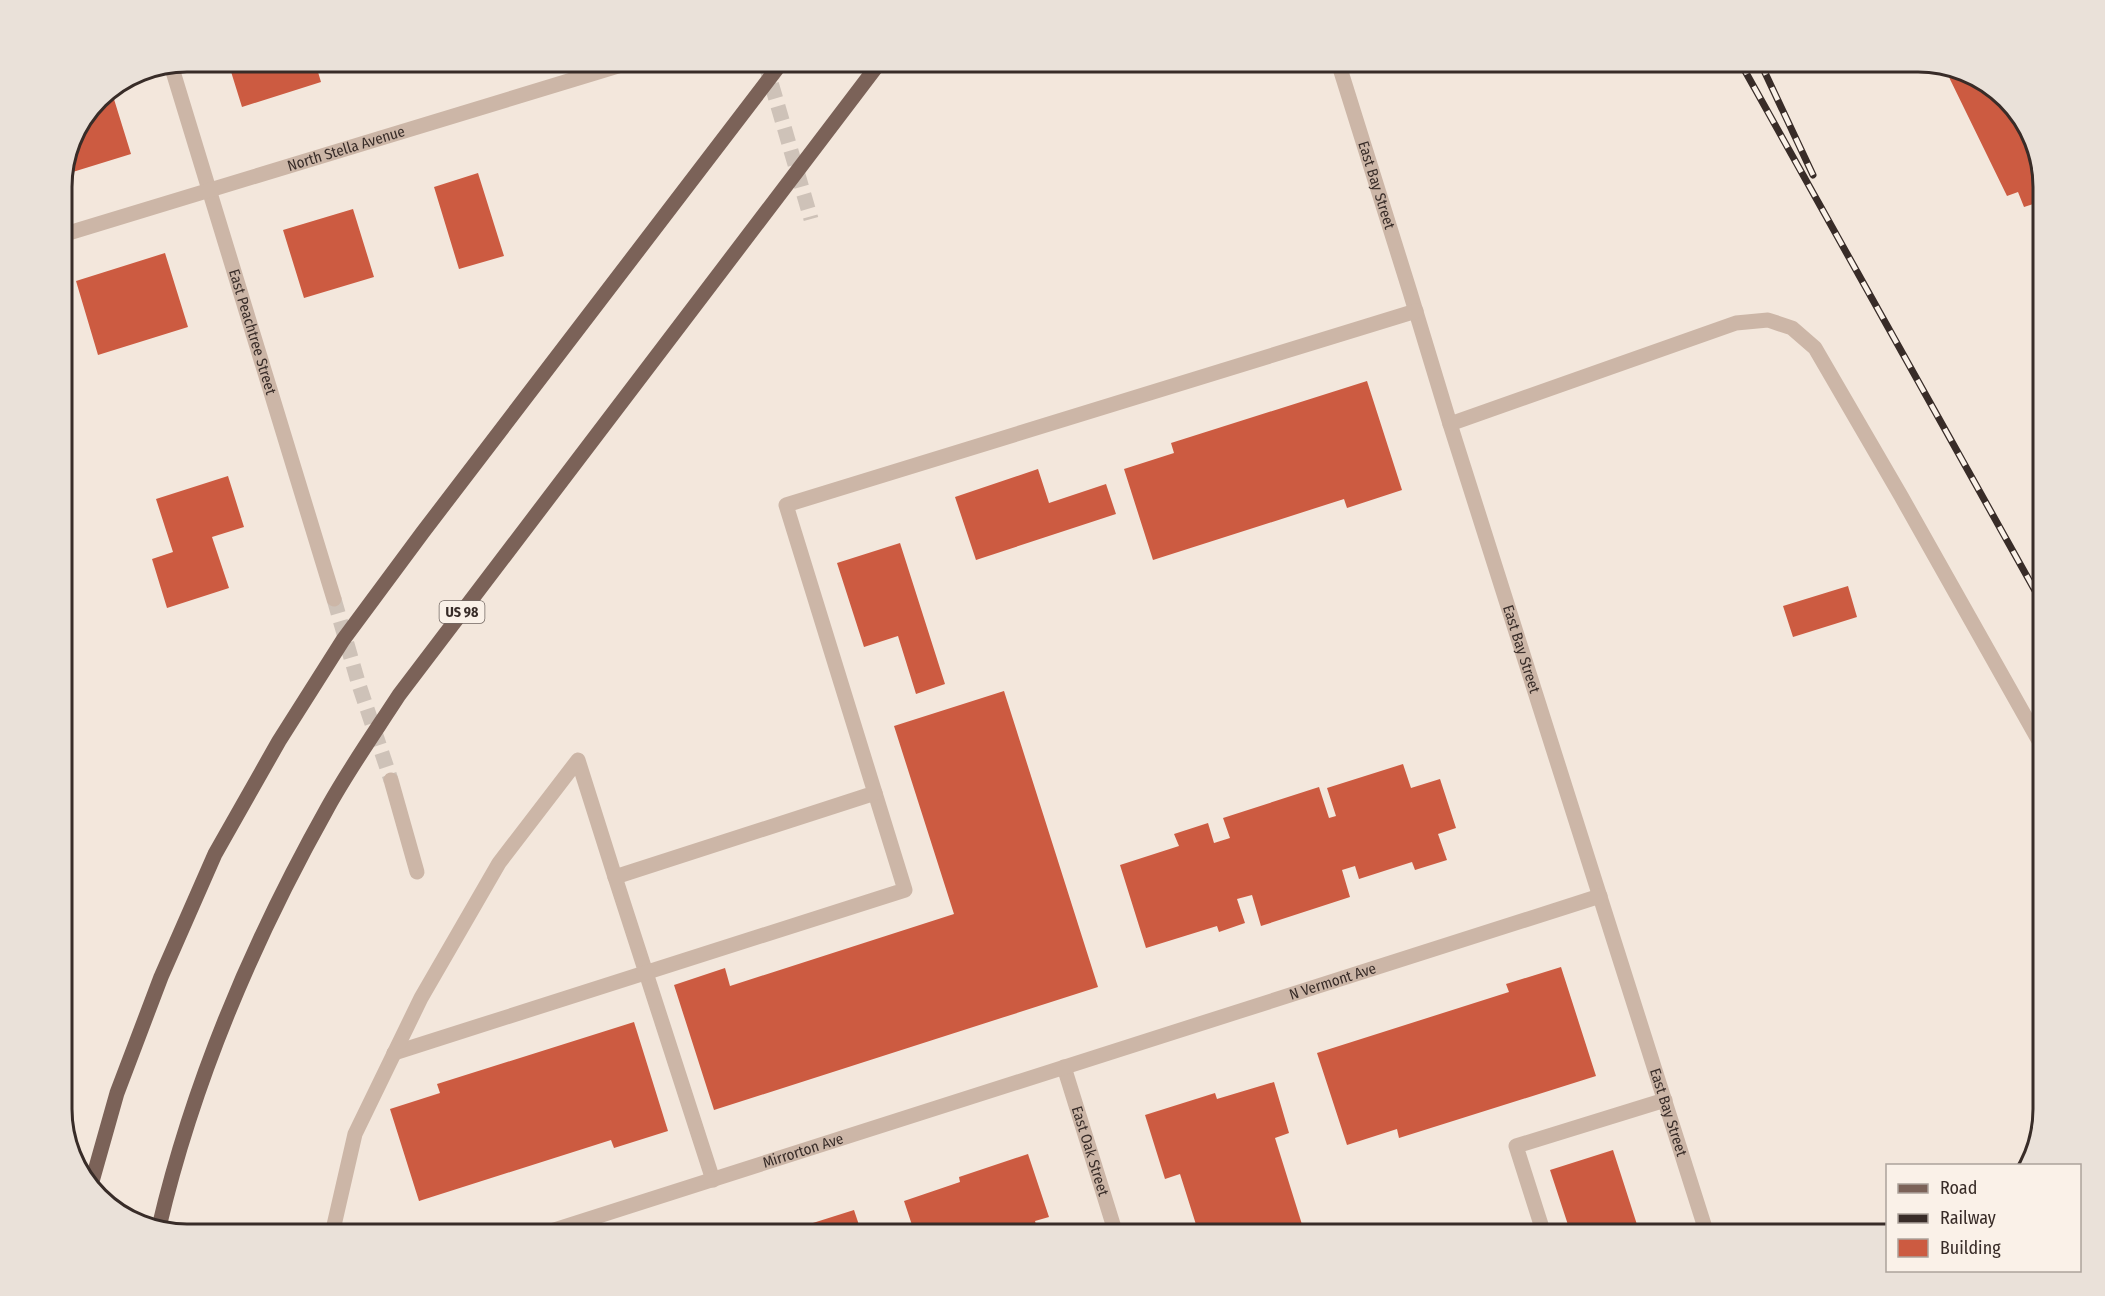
<svg xmlns="http://www.w3.org/2000/svg" width="2105" height="1296" font-family="'Fira Sans Condensed',sans-serif">
  <style>
    .building { fill: #cc5b41 }
    .lines { fill: none; stroke-linecap: round; stroke-linejoin: round }
    .minor-tunnel { stroke: #cec2b8; stroke-width: 15; stroke-dasharray: 15 8; stroke-linecap: butt }
    .minor { stroke: #ccb6a7; stroke-width: 15 }
    .major { stroke: #7b6258; stroke-width: 15 }
    .rail-casing { stroke: #382c28; stroke-width: 7 }
    .rail { stroke: #faf1e8; stroke-width: 4.5; stroke-dasharray: 14; stroke-linecap: butt }
    .labels { text-anchor: middle; stroke-width: 6; stroke-linejoin: round; paint-order: stroke }
    .shield { fill: #faf1e8; stroke: #726762; stroke-width: 1.5 }
    .shield-label { font-size: 14px; font-weight: bold; fill: #382c28 }
    .street-label { font-size: 15px; fill: #382c28; stroke: #faf1e8 }
    .rim { fill: none; stroke: #382c28; stroke-width: 3 }
  </style>
  <rect width="100%" height="100%" fill="#f3e7dc"/>
  <path class="building" d="M228,62H315L321,82L242,107Z
    M1945,69L1981,79L2026,124L2043,179V201L2024,207L2018,192L2007,196Z
    M113,96L131,154L63,175L71,139L96,102Z
    M478,173L504,256L459,269L434,187Z
    M353,209L374,277L304,298L283,230Z
    M165,253L188,327L98,355L76,281Z
    M1367,381L1402,490L1347,508L1344,499L1153,560L1124,469L1174,453L1171,443Z
    M1038,469L1049,503L1106,484L1116,514L976,560L955,497Z
    M228,476L244,527L212,537L229,588L167,608L152,559L173,552L156,499Z
    M900,543L945,684L916,694L898,636L864,647L837,563Z
    M1848,586L1857,617L1793,637L1783,606Z
    M1004,691L1098,987L714,1110L674,985L725,968L730,986L954,914L894,726Z
    M1403,764L1411,788L1440,779L1456,828L1438,834L1447,860L1415,870L1412,862L1359,879L1355,866L1342,870L1350,897L1261,926L1252,895L1237,899L1245,923L1219,932L1217,926L1146,948L1120,865L1179,846L1174,834L1208,823L1214,843L1230,838L1223,818L1319,787L1329,818L1336,816L1327,788Z
    M1561,967L1596,1076L1399,1138L1397,1129L1347,1145L1317,1053L1509,992L1506,984Z
    M634,1022L668,1131L614,1148L611,1140L419,1201L390,1109L440,1093L437,1084Z
    M1274,1082L1289,1133L1275,1138L1305,1234H1199L1180,1174L1165,1179L1145,1115L1215,1093L1217,1099Z
    M1613,1150L1640,1234H1571L1550,1170Z
    M1028,1154L1049,1217L1035,1221L1039,1234H915L904,1201L960,1182L959,1177Z
    M854,1210L862,1234H778Z"/>
  <g class="lines">
    <path class="minor-tunnel" d="M765,62L811,219
      M334,599L358,682L391,780"/>
    <g class="minor">
      <path id="s1" d="M1338,62L1410,292L1450,424L1707,1234"/>
      <path id="s2" d="M171,65L334,599"/>
      <path id="s3" d="M62,235L631,62"/>
      <path d="M1450,424L1736,323L1768,320L1792,328L1815,348L1901,496L2043,748"/>
      <path d="M391,780L417,872"/>
      <path d="M615,877L713,1180"/>
      <path d="M394,1053L905,890L875,793"/>
      <path id="s4" d="M1064,1067L1116,1234"/>
      <path d="M332,1234L355,1134L421,998L499,863L578,760L615,877L875,793L786,505L1416,311"/>
      <path id="s5" d="M542,1234L1600,896"/>
      <path d="M1544,1234L1516,1146L1665,1100"/>
    </g>
    <path class="major" d="M91,1185L117,1093L161,977L215,854L279,741L343,640L423,532L782,62
      M159,1227C193,1082 255,937 328,807C349,769 375,732 399,695L880,62"/>
    <g class="rail-casing">
      <path id="rail" d="M1740,62L2043,605
        M1760,62L1813,175"/>
    </g>
    <use href="#rail" class="rail"/>
  </g>
  <g class="labels">
    <rect class="shield" x="439.5" y="601" width="45" height="22" rx="4.5"/>
    <g class="shield-label">
      <text x="462" y="617">US 98</text>
    </g>
    <g class="street-label">
      <text dy="5" stroke="none"><textPath href="#s3" startOffset="297">North Stella Avenue</textPath></text>
      <text dy="5" stroke="none"><textPath href="#s1" startOffset="129">East Bay Street</textPath></text>
      <text dy="5" stroke="none"><textPath href="#s2" startOffset="279">East Peachtree Street</textPath></text>
      <text dy="5" stroke="none"><textPath href="#s1" startOffset="615">East Bay Street</textPath></text>
      <text dy="5" stroke="none"><textPath href="#s5" startOffset="830">N Vermont Ave</textPath></text>
      <text dy="5" stroke="none"><textPath href="#s1" startOffset="1101">East Bay Street</textPath></text>
      <text dy="5" stroke="none"><textPath href="#s5" startOffset="274">Mirrorton Ave</textPath></text>
      <text dy="5" stroke="none"><textPath href="#s4" startOffset="88">East Oak Street</textPath></text>
    </g>
  </g>
  <path d="M0 0H2105V1296H0ZM187 72H1918A115 115 0 0 1 2033 187V1109A115 115 0 0 1 1918 1224H187A115 115 0 0 1 72 1109V187A115 115 0 0 1 187 72Z" fill="#eae1d9" fill-rule="evenodd"/>
  <path class="rim" d="M187 72H1918A115 115 0 0 1 2033 187V1109A115 115 0 0 1 1918 1224H187A115 115 0 0 1 72 1109V187A115 115 0 0 1 187 72Z"/>
  <rect x="1886" y="1164" width="195" height="108" fill="#faf1e8" stroke="#aca29b" stroke-width="1.5"/>
  <rect x="1898" y="1184" width="30" height="9" fill="#7b6258" stroke="#aca29b" stroke-width="1.5"/>
  <text x="1940" y="1194" font-size="18" fill="#382c28">Road</text>
  <rect x="1898" y="1214" width="30" height="9" fill="#382c28" stroke="#aca29b" stroke-width="1.5"/>
  <text x="1940" y="1224" font-size="18" fill="#382c28">Railway</text>
  <rect x="1898" y="1239" width="30" height="18" fill="#cc5b41" stroke="#aca29b" stroke-width="1.5"/>
  <text x="1940" y="1254" font-size="18" fill="#382c28">Building</text>
</svg>
